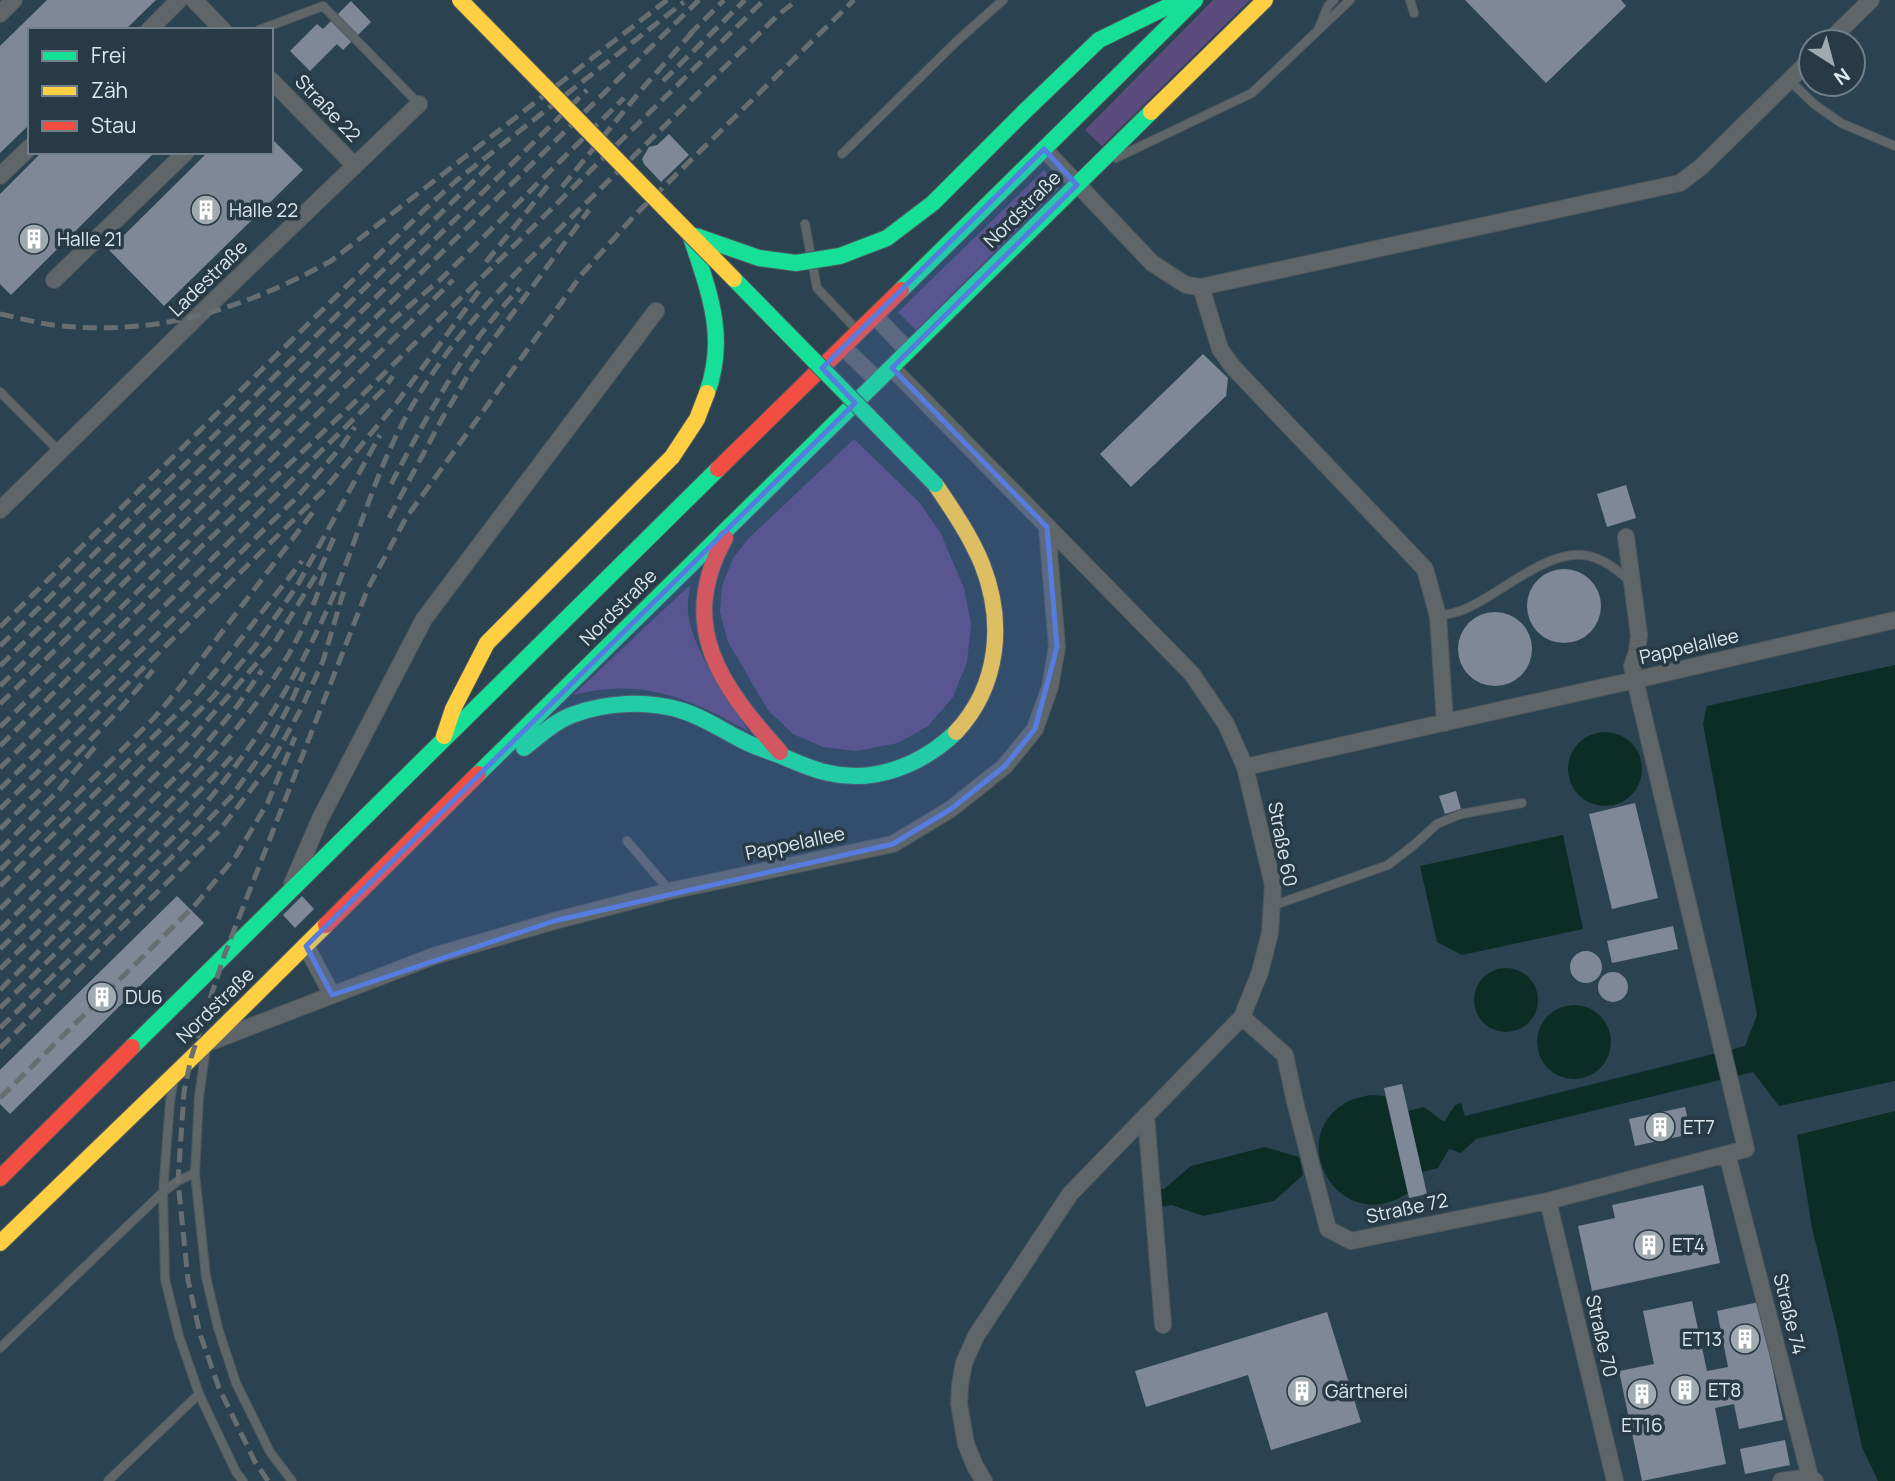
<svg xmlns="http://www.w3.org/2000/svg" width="1895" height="1481" font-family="Manrope,sans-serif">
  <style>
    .built { fill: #2b4350; fill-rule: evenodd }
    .green { fill: #5b4c7e }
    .water { fill: #0b2d26 }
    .building { fill: #7e8896 }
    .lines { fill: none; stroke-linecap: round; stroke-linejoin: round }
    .lane-casing { stroke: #4f585d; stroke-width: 10 }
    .street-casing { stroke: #4f585d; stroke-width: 18 }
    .fast-casing { stroke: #4f585d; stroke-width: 18 }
    .slow-casing { stroke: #4f585d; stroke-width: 18 }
    .jam-casing { stroke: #4f585d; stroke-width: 18 }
    .lane { stroke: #5e666a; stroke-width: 8 }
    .street { stroke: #5e666a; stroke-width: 16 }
    .fast { stroke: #16e098; stroke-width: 16 }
    .slow { stroke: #ffcf43; stroke-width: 16 }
    .jam { stroke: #f24e42; stroke-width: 16 }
    .rail { stroke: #666e72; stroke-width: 5; stroke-dasharray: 14 7; stroke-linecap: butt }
    .fast-bridge-casing { stroke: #4f585d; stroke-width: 18; stroke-linecap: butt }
    .slow-bridge-casing { stroke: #4f585d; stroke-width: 18; stroke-linecap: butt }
    .fast-bridge { stroke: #16e098; stroke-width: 16 }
    .slow-bridge { stroke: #ffcf43; stroke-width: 16 }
    .marked { fill: #567cdf; fill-opacity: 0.2; stroke: #567cdf; stroke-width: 5; stroke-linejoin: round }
    .labels { text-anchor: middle; stroke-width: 7; stroke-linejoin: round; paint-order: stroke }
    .street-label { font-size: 19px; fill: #dce7ee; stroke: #283a45 }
    .poi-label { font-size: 19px; fill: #dce7ee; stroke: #283a45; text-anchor: start }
  </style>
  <rect width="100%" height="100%" fill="#2e393f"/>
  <path class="built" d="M0,0H1895V1481H0ZM30,30H271V152H30ZM1811,42H1853V84H1811Z"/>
  <path class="green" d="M1213,0H1250L1102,146L1085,130Z
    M1044,170L1059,188L916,330L898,312Z
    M854,439L919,502L940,532L964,588L971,624L967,662L953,697L928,726L898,743L856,751L823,747L793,734L768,710L728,642L720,612L722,586L733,558L749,538Z
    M690,585C689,594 687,604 688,613C693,653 727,696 748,731C689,698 642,677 573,695Z"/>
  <path class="water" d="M1895,665V1081L1779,1106L1753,1072L1476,1139L1461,1153L1449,1149L1438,1168L1422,1172L1408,1111L1424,1107L1444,1122L1455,1105L1461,1103L1465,1116L1745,1046L1757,1015L1703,724L1707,706Z
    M1568 769a37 37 0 1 1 74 0a37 37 0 1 1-74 0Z
    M1563,835L1583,929L1462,955L1437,942L1420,866Z
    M1474 1000a32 32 0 1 1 64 0a32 32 0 1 1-64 0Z
    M1537 1042a37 37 0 1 1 74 0a37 37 0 1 1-74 0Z
    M1370,1095L1385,1096L1408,1193C1339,1239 1281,1136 1349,1101C1355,1098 1363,1097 1370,1095Z
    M1895,1111V1481H1878L1862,1447L1836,1326L1812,1228L1797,1135Z
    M1265,1147L1299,1157L1303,1175L1274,1201L1203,1216L1172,1205L1159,1207L1157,1190L1164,1189L1191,1166Z"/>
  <path class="building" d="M47,0H156L125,30H30V124L0,153V46Z
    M1465,0H1621L1626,6L1546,83Z
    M351,1L371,22L343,50L337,44L310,71L290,51L317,24L323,29Z
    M669,134L689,155L661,182L644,164L642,159L649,147L657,145Z
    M271,138L303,170L164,306L109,250L208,152H271Z
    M42,152H155L11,295L0,284V194Z
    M1203,354L1228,378L1226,396L1131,487L1100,454Z
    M1626,485L1636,518L1607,527L1597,494Z
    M1527 606a37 37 0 1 1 74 0a37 37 0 1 1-74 0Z
    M1458 649a37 37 0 1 1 74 0a37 37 0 1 1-74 0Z
    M1456,791L1461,809L1445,814L1439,796Z
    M1635,803L1658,898L1612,909L1589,814Z
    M177,896L204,923L10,1114L0,1104V1070Z
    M302,896L314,909L295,928L283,915Z
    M1673,926L1678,949L1612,963L1607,941Z
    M1570 967a16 16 0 1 1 32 0a16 16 0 1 1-32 0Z
    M1598 987a15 15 0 1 1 30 0a15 15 0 1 1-30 0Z
    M1402,1084L1427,1194L1409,1198L1384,1088Z
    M1685,1107L1691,1134L1635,1146L1629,1119Z
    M1703,1185L1720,1263L1592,1291L1578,1226L1615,1218L1612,1205Z
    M1692,1301L1707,1371L1728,1367L1717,1311L1759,1302L1783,1420L1739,1429L1734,1404L1715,1408L1726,1464L1642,1481L1619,1371L1654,1364L1643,1311Z
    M1327,1312L1361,1422L1271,1450L1248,1375L1146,1407L1135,1371Z
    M1785,1440L1790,1465L1745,1474L1740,1449Z"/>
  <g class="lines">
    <g class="lane-casing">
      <path id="lane" d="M1410,0L1414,13
        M1319,28L1328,6L1334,0
        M259,30L323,6L419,104
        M1789,80L1814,104L1841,123L1895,146
        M842,154L957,41L1003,0
        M1116,158L1252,93L1350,0
        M805,224L817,288L857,330
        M0,392L60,452
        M1438,616C1447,614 1457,613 1465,609C1499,595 1545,551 1583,555C1602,557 1616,569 1630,581
        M627,841L670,891
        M1272,906L1388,865L1414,845L1437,824L1461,814L1522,803
        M205,1054L199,1097L195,1173L206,1277L218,1328L236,1383L270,1452L292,1481
        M173,1084L170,1102L163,1192L165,1279L179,1336L199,1394L236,1472L243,1481
        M0,1348L163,1192L178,1181L195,1173
        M108,1481L199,1394"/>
    </g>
    <g class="street-casing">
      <path id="street" d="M194,0L223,30
        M0,14L14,0
        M149,30L179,0
        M1828,42L1871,0
        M271,80L355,166
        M1044,149L1152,263L1186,285L1201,287L1680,183L1701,167L1811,59
        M0,176L30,147
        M54,280L186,152
        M1201,287L1220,349L1232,366L1425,569L1438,616L1445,723
        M875,316L908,351
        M843,347L878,381
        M892,368L1192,674L1226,724L1245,767L1273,885L1270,933L1260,972L1242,1017L1070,1194L976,1336L964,1363L960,1385L959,1404L966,1444L975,1466L984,1481
        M0,510L197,317L419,104
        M1626,537L1639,635L1637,652L1632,666L1635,680L1895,620
        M292,884L320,819L424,619L656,311
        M306,946L332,995
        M1242,1017L1285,1055L1295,1102L1328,1229L1351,1241L1548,1201L1746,1149L1635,680L1245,767
        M213,1041L434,956L554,921L670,891L893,844L951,809L1005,766L1035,729L1050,687L1057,647L1047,527
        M1146,1115L1163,1325
        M1727,1154L1810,1477L1815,1481
        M1548,1201L1615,1481
        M1781,1481L1810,1477"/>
    </g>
    <g class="fast-casing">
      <path id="fast" d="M1024,112L1099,40L1181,0
        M690,234C708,290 728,335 707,393
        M901,290L1195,0
        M524,748C539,736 554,722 572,715C606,702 648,700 683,711C705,718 720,729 740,739C752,746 766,750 779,755C796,762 812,770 829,773C875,784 923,764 956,732
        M478,774L1151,112
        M132,1047L718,469"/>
    </g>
    <g class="slow-casing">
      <path id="slow" d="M1151,112L1265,0
        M935,484C952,509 970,535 982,564C1005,622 999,686 956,732
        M444,736L453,709L487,643L672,457L697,419L707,393
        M0,1243L206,1044L326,925"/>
    </g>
    <g class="jam-casing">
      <path id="jam" d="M718,469L901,290
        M725,538C676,626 721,686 780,752
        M326,925L478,774
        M0,1178L132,1047"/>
    </g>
    <use href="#lane" class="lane"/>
    <use href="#street" class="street"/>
    <use href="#fast" class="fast"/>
    <use href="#slow" class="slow"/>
    <use href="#jam" class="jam"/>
    <path class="rail" d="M689,35L724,0
      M663,81L745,0
      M562,187L642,89L696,28
      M486,262L550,183
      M0,314C17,317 35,323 53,325C156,337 241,310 331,261L667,0
      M391,484C428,414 465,345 520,288
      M389,518L443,417L473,367L589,210
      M0,627L424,210L457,180L684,2
      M0,646L490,165
      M0,666L587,90
      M0,686L699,0
      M0,704L354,357L395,318L441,279L624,98
      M0,727L453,280
      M0,746L200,548L357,400L764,0
      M0,768L382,391L393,376
      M0,789L296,498L342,446L355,427
      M0,809L324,490L398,401L479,291
      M0,829C52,777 107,728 153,670
      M0,850L58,791L95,747
      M0,870L153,719L181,686L316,508
      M0,886L192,699L218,668L302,561
      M0,909L212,698L255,646L297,586L380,435
      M0,930L185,746L275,642L321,567L336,533
      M0,949L190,763L238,705L262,670
      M0,969C46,924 91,880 136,835C215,757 293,678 326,569
      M0,990L215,775L234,754
      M0,1008L192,819C254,750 304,668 339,582C363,521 381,457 415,401C461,323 527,261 591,198C653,137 715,77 777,16L797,0
      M0,1028L107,923L231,797L268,745L293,698L304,672
      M0,1048L219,831L270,765L302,707L323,661L344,590
      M0,1098L196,904L236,856L268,802L295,737
      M268,1481L255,1462L219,1388L200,1334L188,1280L178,1181L184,1092L191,1058L224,956L368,588L406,518L582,274L635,215L854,0"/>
    <g class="fast-bridge-casing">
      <path id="fast-bridge" d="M696,236L759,258L796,263L840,256L887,238L933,203L1024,112
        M734,279L935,484"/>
    </g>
    <g class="slow-bridge-casing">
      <path id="slow-bridge" d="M460,0L734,279"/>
    </g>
    <use href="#fast-bridge" class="fast-bridge"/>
    <use href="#slow-bridge" class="slow-bridge"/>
  </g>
  <path class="marked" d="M1044,149L1077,185L892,368L1047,527L1057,647L1035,729L1005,766L951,809L893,844L554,921L332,995L306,946L855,403L822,368Z"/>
  <defs>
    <g id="building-disc" transform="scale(1.575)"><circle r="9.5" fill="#9faab1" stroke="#283a45"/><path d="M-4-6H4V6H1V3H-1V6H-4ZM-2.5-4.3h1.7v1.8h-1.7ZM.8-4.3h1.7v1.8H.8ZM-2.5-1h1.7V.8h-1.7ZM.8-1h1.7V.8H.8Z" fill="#fff"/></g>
  </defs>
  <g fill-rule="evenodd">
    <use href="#building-disc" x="206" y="210"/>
    <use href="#building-disc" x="34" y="239"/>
    <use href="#building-disc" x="102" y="997"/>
    <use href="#building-disc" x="1660" y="1127"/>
    <use href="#building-disc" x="1649" y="1245"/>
    <use href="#building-disc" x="1745" y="1339"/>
    <use href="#building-disc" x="1685" y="1390"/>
    <use href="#building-disc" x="1302" y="1391"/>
    <use href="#building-disc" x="1642" y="1394"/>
  </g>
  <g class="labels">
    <g class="street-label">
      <text transform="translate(328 108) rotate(46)" y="7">Straße 22</text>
      <text transform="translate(1022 209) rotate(-45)" y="7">Nordstraße</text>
      <text transform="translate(208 278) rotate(-44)" y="7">Ladestraße</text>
      <text transform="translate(618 607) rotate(-45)" y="7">Nordstraße</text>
      <text transform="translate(1689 646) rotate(-13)" y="7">Pappelallee</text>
      <text transform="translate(795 843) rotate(-12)" y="7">Pappelallee</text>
      <text transform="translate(1283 844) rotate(79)" y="7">Straße 60</text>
      <text transform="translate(215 1005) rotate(-44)" y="7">Nordstraße</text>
      <text transform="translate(1407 1208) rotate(-12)" y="7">Straße 72</text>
      <text transform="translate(1790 1314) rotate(76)" y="7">Straße 74</text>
      <text transform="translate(1602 1336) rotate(77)" y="7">Straße 70</text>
    </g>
    <g class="poi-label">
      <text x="229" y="217">Halle 22</text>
      <text x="57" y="246">Halle 21</text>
      <text x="125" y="1004">DU6</text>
      <text x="1683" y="1134">ET7</text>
      <text x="1672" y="1252">ET4</text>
      <text x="1722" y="1346" text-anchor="end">ET13</text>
      <text x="1708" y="1397">ET8</text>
      <text x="1325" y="1398">Gärtnerei</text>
      <text x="1642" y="1432" text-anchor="middle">ET16</text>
    </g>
  </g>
  <rect x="28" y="28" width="245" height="126" fill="#283a45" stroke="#707f89" stroke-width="2"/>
  <rect x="42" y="51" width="35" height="10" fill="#16e098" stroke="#707f89" stroke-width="2"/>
  <text x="91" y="63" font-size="21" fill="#dce7ee">Frei</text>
  <rect x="42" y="86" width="35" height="10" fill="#ffcf43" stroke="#707f89" stroke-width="2"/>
  <text x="91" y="98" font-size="21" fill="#dce7ee">Zäh</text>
  <rect x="42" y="121" width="35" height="10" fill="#f24e42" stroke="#707f89" stroke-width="2"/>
  <text x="91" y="133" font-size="21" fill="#dce7ee">Stau</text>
  <g transform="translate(1832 63) rotate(144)"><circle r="33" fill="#283a45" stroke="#707f89" stroke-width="2"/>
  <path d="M0-5L12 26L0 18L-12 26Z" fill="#9faab1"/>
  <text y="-10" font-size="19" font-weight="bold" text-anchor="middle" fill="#dce7ee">N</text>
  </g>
</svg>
